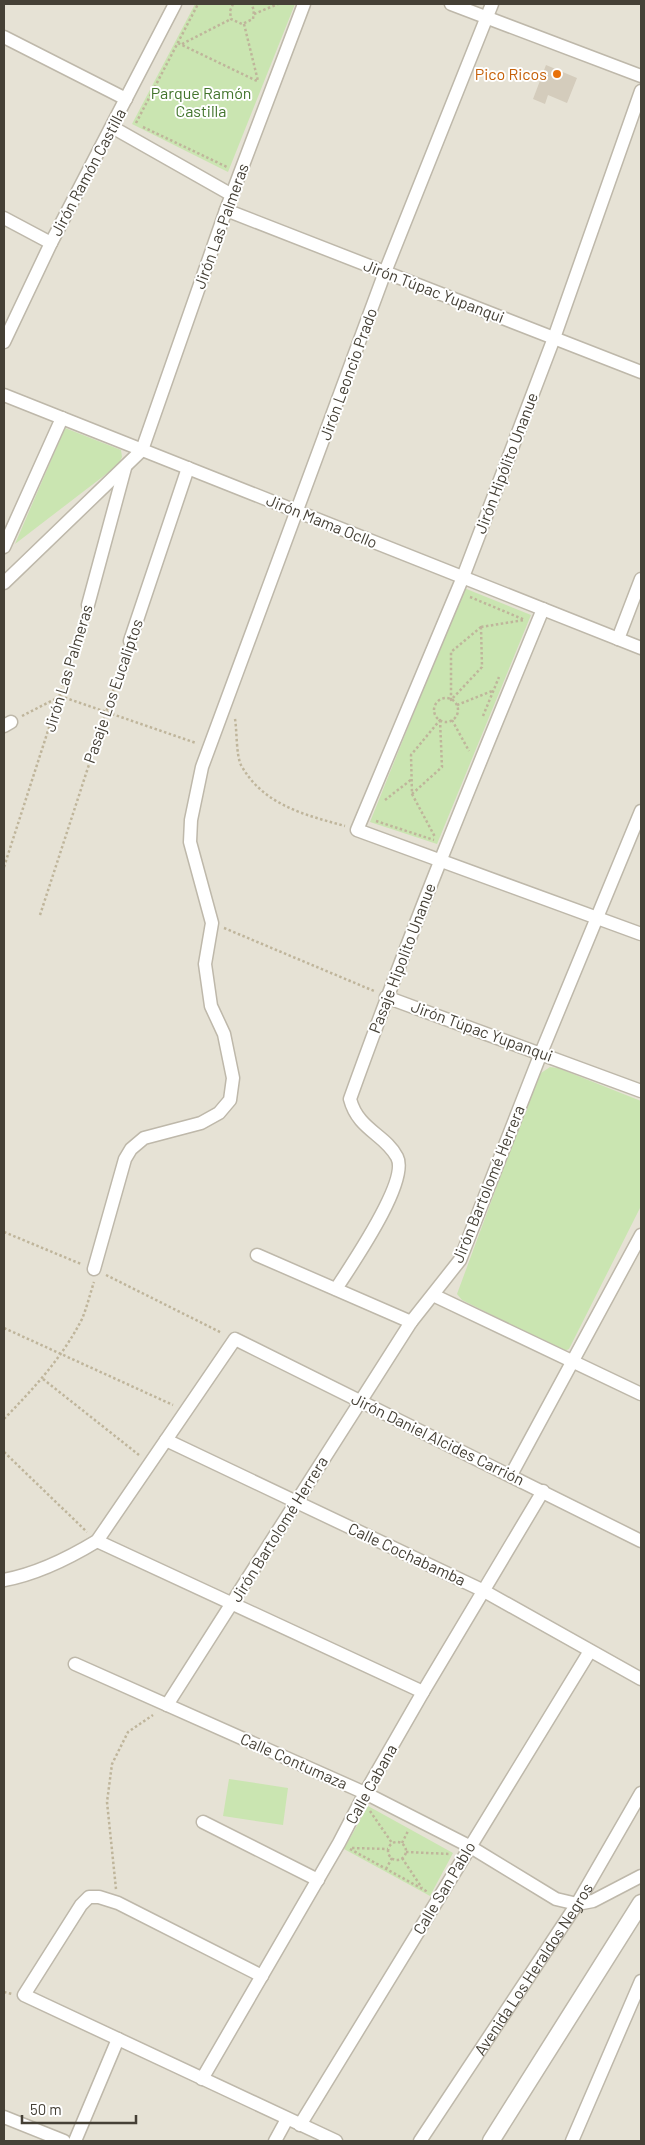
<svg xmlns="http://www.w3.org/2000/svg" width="645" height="2145" font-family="Barlow,sans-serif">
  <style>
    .residential { fill: #e6e2d5 }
    .green { fill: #cae5b1 }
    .building { fill: #d4ccbc }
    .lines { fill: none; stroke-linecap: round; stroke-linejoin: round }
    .minor-casing { stroke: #beb8aa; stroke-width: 15 }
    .tertiary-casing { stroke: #beb8aa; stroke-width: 19 }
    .path { stroke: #bfb59b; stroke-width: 2.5; stroke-dasharray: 2.5 2.5; stroke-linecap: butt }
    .minor { stroke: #fff; stroke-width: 12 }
    .tertiary { stroke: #fff; stroke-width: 16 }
    .food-dot { fill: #e8710a; stroke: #fff; stroke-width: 2 }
    .labels { text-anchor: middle; stroke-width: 4; stroke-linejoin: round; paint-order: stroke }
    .food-label { font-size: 16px; fill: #c56008; stroke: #fff; text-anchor: end }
    .park-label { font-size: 16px; fill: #42742c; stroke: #fff }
    .street-label { font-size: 16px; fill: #454036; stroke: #fff }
  </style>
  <rect width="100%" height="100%" fill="#f2f0e7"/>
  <path class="residential" d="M4,4H641V2141H4Z"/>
  <path class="green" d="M195,4H295L228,172L132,124Z
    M65,428L121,450L122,457L118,465L15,544Z
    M464,588L531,615L437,844L370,822Z
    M550,1067L558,1068L641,1101V1206L569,1349L564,1351L462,1300L457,1294L538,1075Z
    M229,1779L288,1788L283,1825L223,1816Z
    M368,1806L453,1853L430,1896L344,1849Z"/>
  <path class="building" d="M546,65L577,78L567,103L548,95L545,104L533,99Z"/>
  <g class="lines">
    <g class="minor-casing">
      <g id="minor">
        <path d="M451,4L641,76"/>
        <path d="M4,37L126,99"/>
        <path d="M641,91L554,338L463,577L357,830L641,934"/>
        <path d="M112,127L232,195"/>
        <path d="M226,210L641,372"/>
        <path d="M4,218L51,243"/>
        <path d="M4,342L51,243L175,4"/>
        <path d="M4,395L641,648"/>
        <path d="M4,547L62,418"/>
        <path d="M4,583L142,450L226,210L304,4"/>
        <path d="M88,605L125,468"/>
        <path d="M618,639L641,579"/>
        <path d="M130,641L188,468"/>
        <path d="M4,726L11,722"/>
        <path d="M386,997L641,1091"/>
        <path d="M257,1255L411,1322"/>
        <path d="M94,1269L125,1159L131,1149L144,1138L201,1123L219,1113L230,1100L233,1078L224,1034L211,1006L205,964L212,923L190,842L191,820L202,767L385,272L492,4"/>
        <path d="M336,1289C350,1267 410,1181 397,1157C385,1134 358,1130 350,1099C409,934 476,771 543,609"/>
        <path d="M433,1295L641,1394"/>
        <path d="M166,1440L484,1591L641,1679"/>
        <path d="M511,1475L641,1235"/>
        <path d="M97,1541L423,1692"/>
        <path d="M4,1580C37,1574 69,1558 97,1541L235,1339L641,1541"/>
        <path d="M75,1664L365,1793L469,1846L556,1899L577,1904L593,1901L641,1876"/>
        <path d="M167,1705L411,1322L460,1260L541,1053L641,811"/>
        <path d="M203,1822L318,1880"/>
        <path d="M262,1976L118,1903L99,1897H89L81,1905L24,1995L336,2141"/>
        <path d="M202,2079L339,1843L365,1793L423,1692L543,1491"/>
        <path d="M4,2117L64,2141"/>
        <path d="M300,2125L590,1651"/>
        <path d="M75,2141L118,2039"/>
        <path d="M275,2141L287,2119"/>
        <path id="s1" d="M420,2141L577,1904L641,1793"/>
        <path d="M572,2141L641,1981"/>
      </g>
    </g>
    <g class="tertiary-casing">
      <path id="tertiary" d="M491,2141L641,1903"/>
    </g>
    <path class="path" d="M233,4L230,11L231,19L242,24L253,19L254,10L251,4
      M254,14L278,4
      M244,24L258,81
      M178,43L259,82
      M182,44L231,19
      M136,123L198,4
      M143,127L227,167
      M470,597L525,620
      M481,627L482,667L451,700V652Z
      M481,627L524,620
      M60,696L196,743
      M434 710a12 12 0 1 1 24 0a12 12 0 1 1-24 0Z
      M457,705L492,691
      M22,716L59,697
      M483,716L499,677
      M235,719C237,730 236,755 241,765C263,805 305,815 345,826
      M440,720L442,767L412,794L411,755Z
      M452,720L469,751
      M412,794L435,837
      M385,800L412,779
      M376,821L434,840
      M4,867L85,616
      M40,915L125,654
      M224,928L374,991
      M4,1232L81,1264
      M106,1275L222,1333
      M4,1328L173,1405
      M43,1379L139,1455
      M4,1419C34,1388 62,1358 82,1319C87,1307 90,1294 94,1282
      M4,1452L87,1532
      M370,1811L392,1843
      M388 1851a9 9 0 1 1 18 0a9 9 0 1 1-18 0Z
      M402,1843L408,1831
      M352,1848L388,1849
      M350,1849L428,1892
      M406,1852L450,1854
      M402,1858L422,1888
      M386,1869L392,1858
      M116,1889L107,1802L112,1764L128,1732L153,1715
      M4,1992L12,1994"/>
    <use href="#minor" class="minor"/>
    <use href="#tertiary" class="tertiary"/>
  </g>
  <circle class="food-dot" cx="557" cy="74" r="5"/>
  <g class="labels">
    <g class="food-label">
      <text x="547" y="80">Pico Ricos</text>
    </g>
    <g class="park-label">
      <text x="201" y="99">Parque Ramón<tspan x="201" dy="18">Castilla</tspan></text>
    </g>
    <g class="street-label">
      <text transform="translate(88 172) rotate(-62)" y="6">Jirón Ramón Castilla</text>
      <text transform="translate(221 226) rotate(-70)" y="6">Jirón Las Palmeras</text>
      <text transform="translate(434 291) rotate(21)" y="6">Jirón Túpac Yupanqui</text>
      <text transform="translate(348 374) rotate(-70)" y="6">Jirón Leoncio Prado</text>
      <text transform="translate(506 463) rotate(-69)" y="6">Jirón Hipólito Unanue</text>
      <text transform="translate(322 521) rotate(22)" y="6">Jirón Mama Ocllo</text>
      <text transform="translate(68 668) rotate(-73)" y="6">Jirón Las Palmeras</text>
      <text transform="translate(113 691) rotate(-71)" y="6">Pasaje Los Eucaliptos</text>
      <text transform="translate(402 958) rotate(-69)" y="6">Pasaje Hipolito Unanue</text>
      <text transform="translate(482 1031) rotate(20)" y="6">Jirón Túpac Yupanqui</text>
      <text transform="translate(488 1184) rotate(-68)" y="6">Jirón Bartolomé Herrera</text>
      <text transform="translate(438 1439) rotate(26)" y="6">Jirón Daniel Alcides Carrión</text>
      <text transform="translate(279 1529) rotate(-58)" y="6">Jirón Bartolomé Herrera</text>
      <text transform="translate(407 1554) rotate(25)" y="6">Calle Cochabamba</text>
      <text transform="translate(294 1761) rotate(24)" y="6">Calle Contumaza</text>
      <text transform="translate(371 1784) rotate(-61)" y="6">Calle Cabana</text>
      <text transform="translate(444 1888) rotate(-59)" y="6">Calle San Pablo</text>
      <text dy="6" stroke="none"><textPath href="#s1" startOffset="206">Avenida Los Heraldos Negros</textPath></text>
    </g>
  </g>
  <rect width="645" height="2145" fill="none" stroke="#454036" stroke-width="10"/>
  <path d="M22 2115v8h114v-8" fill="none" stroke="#454036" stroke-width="2.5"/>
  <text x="30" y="2115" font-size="15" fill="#454036" stroke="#ffffff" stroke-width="4" paint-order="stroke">50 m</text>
</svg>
